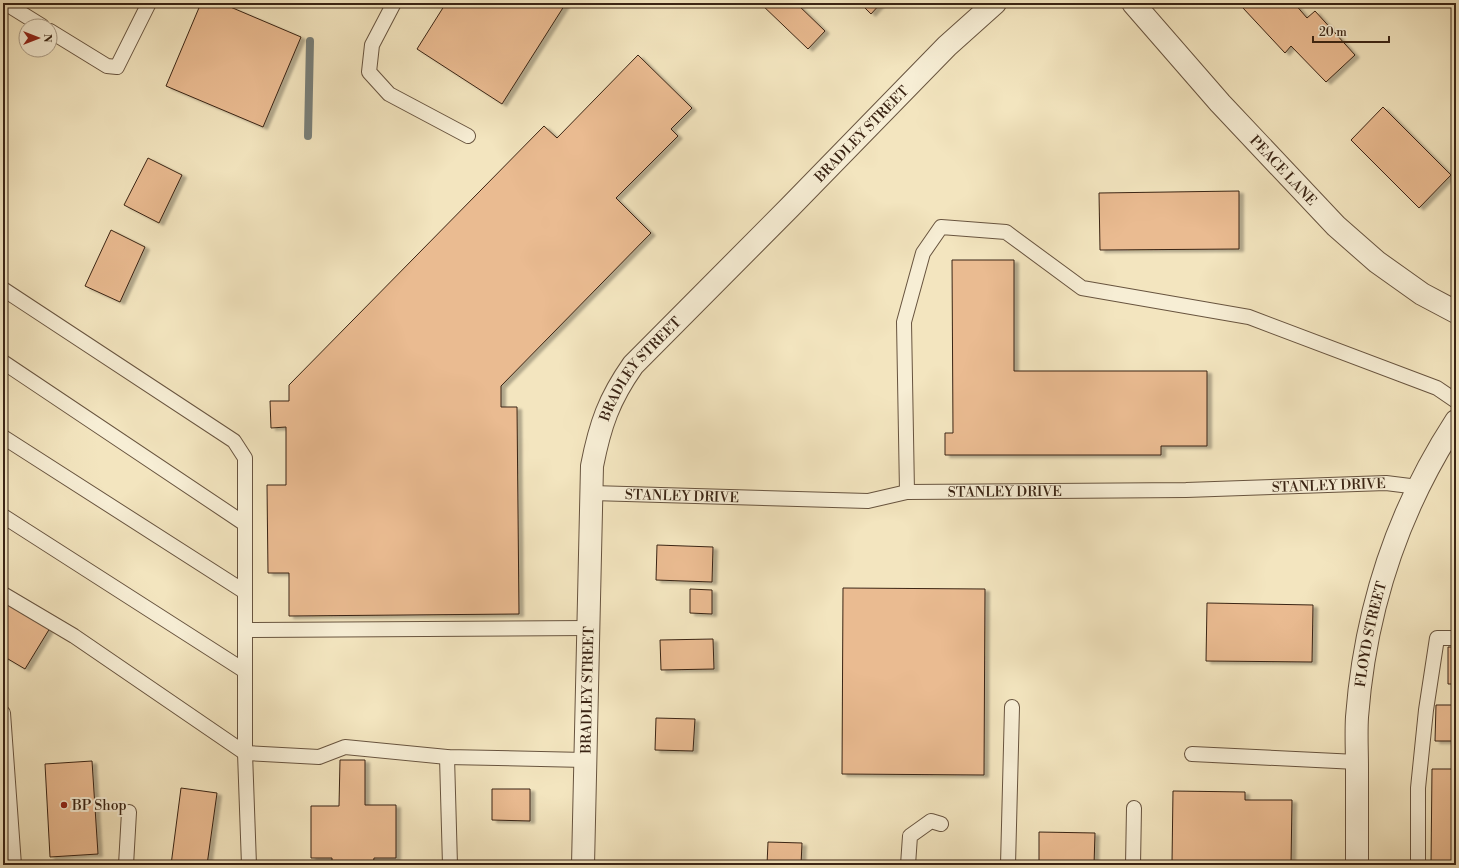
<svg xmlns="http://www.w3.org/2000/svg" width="1459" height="868" font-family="'Libre Bodoni',serif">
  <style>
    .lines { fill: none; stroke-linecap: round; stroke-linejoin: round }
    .stream { stroke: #787f79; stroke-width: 8 }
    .building { fill: #eabb91; stroke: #3a2414; filter: url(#shadow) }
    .service-casing { stroke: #68543f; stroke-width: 16 }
    .minor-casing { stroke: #68543f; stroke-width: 24 }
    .service { stroke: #f7eed5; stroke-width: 14 }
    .minor { stroke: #f7eed5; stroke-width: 22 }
    .poi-dot { fill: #8f2418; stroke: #f7eed5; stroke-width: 1.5 }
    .labels { text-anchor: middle; stroke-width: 4; stroke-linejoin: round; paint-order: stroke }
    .street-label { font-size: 14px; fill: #3a2414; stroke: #f7eed5 }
    .poi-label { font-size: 14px; fill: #3a2414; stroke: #f7eed5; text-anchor: start }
  </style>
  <defs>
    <filter id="shadow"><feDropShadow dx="4.5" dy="2.5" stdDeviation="1" flood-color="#0004"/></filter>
  </defs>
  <rect width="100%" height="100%" fill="#f3e5bf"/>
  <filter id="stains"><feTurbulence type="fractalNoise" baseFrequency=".005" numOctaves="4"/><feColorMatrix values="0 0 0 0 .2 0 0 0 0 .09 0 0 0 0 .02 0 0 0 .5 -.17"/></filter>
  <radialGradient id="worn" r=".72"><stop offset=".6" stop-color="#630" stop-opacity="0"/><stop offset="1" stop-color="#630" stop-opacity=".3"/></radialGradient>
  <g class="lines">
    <path class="stream" d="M308,136L310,41"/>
  </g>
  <path class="building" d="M201,3H221L301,37L263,127L166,86Z
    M446,3H566L502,104L417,49Z
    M760,3H796L825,31L808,49Z
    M860,3H881L871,14Z
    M1248,3H1294L1307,18L1315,11L1355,55L1326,82L1291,46L1285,53L1243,8Z
    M638,55L692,108L671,129L678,136L616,198L651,233L501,386V407H517L519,614L289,616V573H268L267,485H286V427L271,428L270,401H289V385L544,126L557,138Z
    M1383,107L1451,175L1419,208L1351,140Z
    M148,158L182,175L159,223L124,205Z
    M1239,191V249L1100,250L1099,193Z
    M111,230L145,247L120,302L85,286Z
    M952,260H1014V371H1207V446H1161V455H945V433H953Z
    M657,545L713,547L712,582L656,580Z
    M843,588L985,589L984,775L842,774Z
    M690,589L712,590V614L690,613Z
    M3,598L50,628L25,669L3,656Z
    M1207,603L1313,605L1312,662L1206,661Z
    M713,639L714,669L661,670L660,640Z
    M1448,647H1456V684H1448Z
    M1436,705H1456V741H1435Z
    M656,718L695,719L693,751L655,750Z
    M340,760H365V805H396V858H374L373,865H332V858H311V806H339Z
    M92,761L98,854L50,857L45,764Z
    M1432,769H1456V865H1431Z
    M181,788L217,793L207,865H171Z
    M492,789H530V821L492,820Z
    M1173,791L1245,792V800H1292L1291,865L1172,862Z
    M1039,832L1095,833L1094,865H1039Z
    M768,842L802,843L801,865H767Z"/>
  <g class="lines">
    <g class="service-casing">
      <g id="service">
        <path d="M5,3L42,26"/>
        <path d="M394,3L372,45L369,72L389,94L468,136"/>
        <path d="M50,31L107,66L117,67L149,3"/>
        <path d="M3,289L234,441L245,458V753L249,865"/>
        <path d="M3,362L245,524"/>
        <path d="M3,437L245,592"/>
        <path d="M907,492L904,322L923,253L941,227L1006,232L1082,288L1249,317L1437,388L1456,401"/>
        <path id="s1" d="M592,493L868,501L907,492L1186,490L1386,483L1418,487"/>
        <path d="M3,516L245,671"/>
        <path d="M3,594L74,636L245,753L319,757L345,747L447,757L585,760"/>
        <path d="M246,630L589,628"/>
        <path d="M3,713L14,865"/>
        <path d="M1192,754L1357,762"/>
        <path d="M447,757L450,865"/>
        <path d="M126,865L129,812"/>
        <path d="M908,865L910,836L931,821L941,824"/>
        <path d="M1008,865L1012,707"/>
        <path d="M1133,865L1134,808"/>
        <path d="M1418,865V788L1426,710L1437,638H1456"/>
      </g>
    </g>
    <g class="minor-casing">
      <g id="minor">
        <path id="s2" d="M1133,3L1220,103L1336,226L1377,262L1422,294L1456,312"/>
        <path id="s3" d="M583,865L592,466C600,425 609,399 633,365L790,207L947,46L995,3"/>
        <path id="s4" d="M1357,865C1357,833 1357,800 1357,768C1357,751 1356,734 1357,717C1365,611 1398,510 1456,421"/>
      </g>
    </g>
    <use href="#service" class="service"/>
    <use href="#minor" class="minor"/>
  </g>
  <circle class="poi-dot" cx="64" cy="805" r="4"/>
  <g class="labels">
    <g class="street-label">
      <text dy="5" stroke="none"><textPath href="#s3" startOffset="834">BRADLEY STREET</textPath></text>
      <text dy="5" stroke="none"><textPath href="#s2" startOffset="225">PEACE LANE</textPath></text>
      <text dy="5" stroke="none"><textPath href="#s3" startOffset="510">BRADLEY STREET</textPath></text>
      <text dy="5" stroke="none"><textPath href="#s1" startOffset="738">STANLEY DRIVE</textPath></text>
      <text dy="5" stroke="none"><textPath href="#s1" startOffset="414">STANLEY DRIVE</textPath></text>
      <text dy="5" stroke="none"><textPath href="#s1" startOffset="90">STANLEY DRIVE</textPath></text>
      <text dy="5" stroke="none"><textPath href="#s4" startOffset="232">FLOYD STREET</textPath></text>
      <text dy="5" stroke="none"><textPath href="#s3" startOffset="175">BRADLEY STREET</textPath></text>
    </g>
    <g class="poi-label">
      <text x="72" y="810">BP Shop</text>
    </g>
  </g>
  <rect width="1459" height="868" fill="none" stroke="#f3e5bf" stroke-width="16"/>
  <rect x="4" y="4" width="1451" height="860" fill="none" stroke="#3a2414" stroke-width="2"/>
  <rect x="8" y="8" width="1443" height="852" fill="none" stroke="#3a2414"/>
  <g transform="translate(38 38) rotate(90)"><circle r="19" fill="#f7eed5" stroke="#ab9d88"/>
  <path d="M0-3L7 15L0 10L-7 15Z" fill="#8f2418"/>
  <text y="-6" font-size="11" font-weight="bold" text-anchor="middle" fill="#3a2414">N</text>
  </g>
  <path d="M1313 36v6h76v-6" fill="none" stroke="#3a2414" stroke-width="2"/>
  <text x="1319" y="36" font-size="12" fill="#3a2414" stroke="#f7eed5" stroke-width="3" paint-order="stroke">20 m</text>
  <rect width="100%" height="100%" filter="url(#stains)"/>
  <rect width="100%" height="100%" fill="url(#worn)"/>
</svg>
